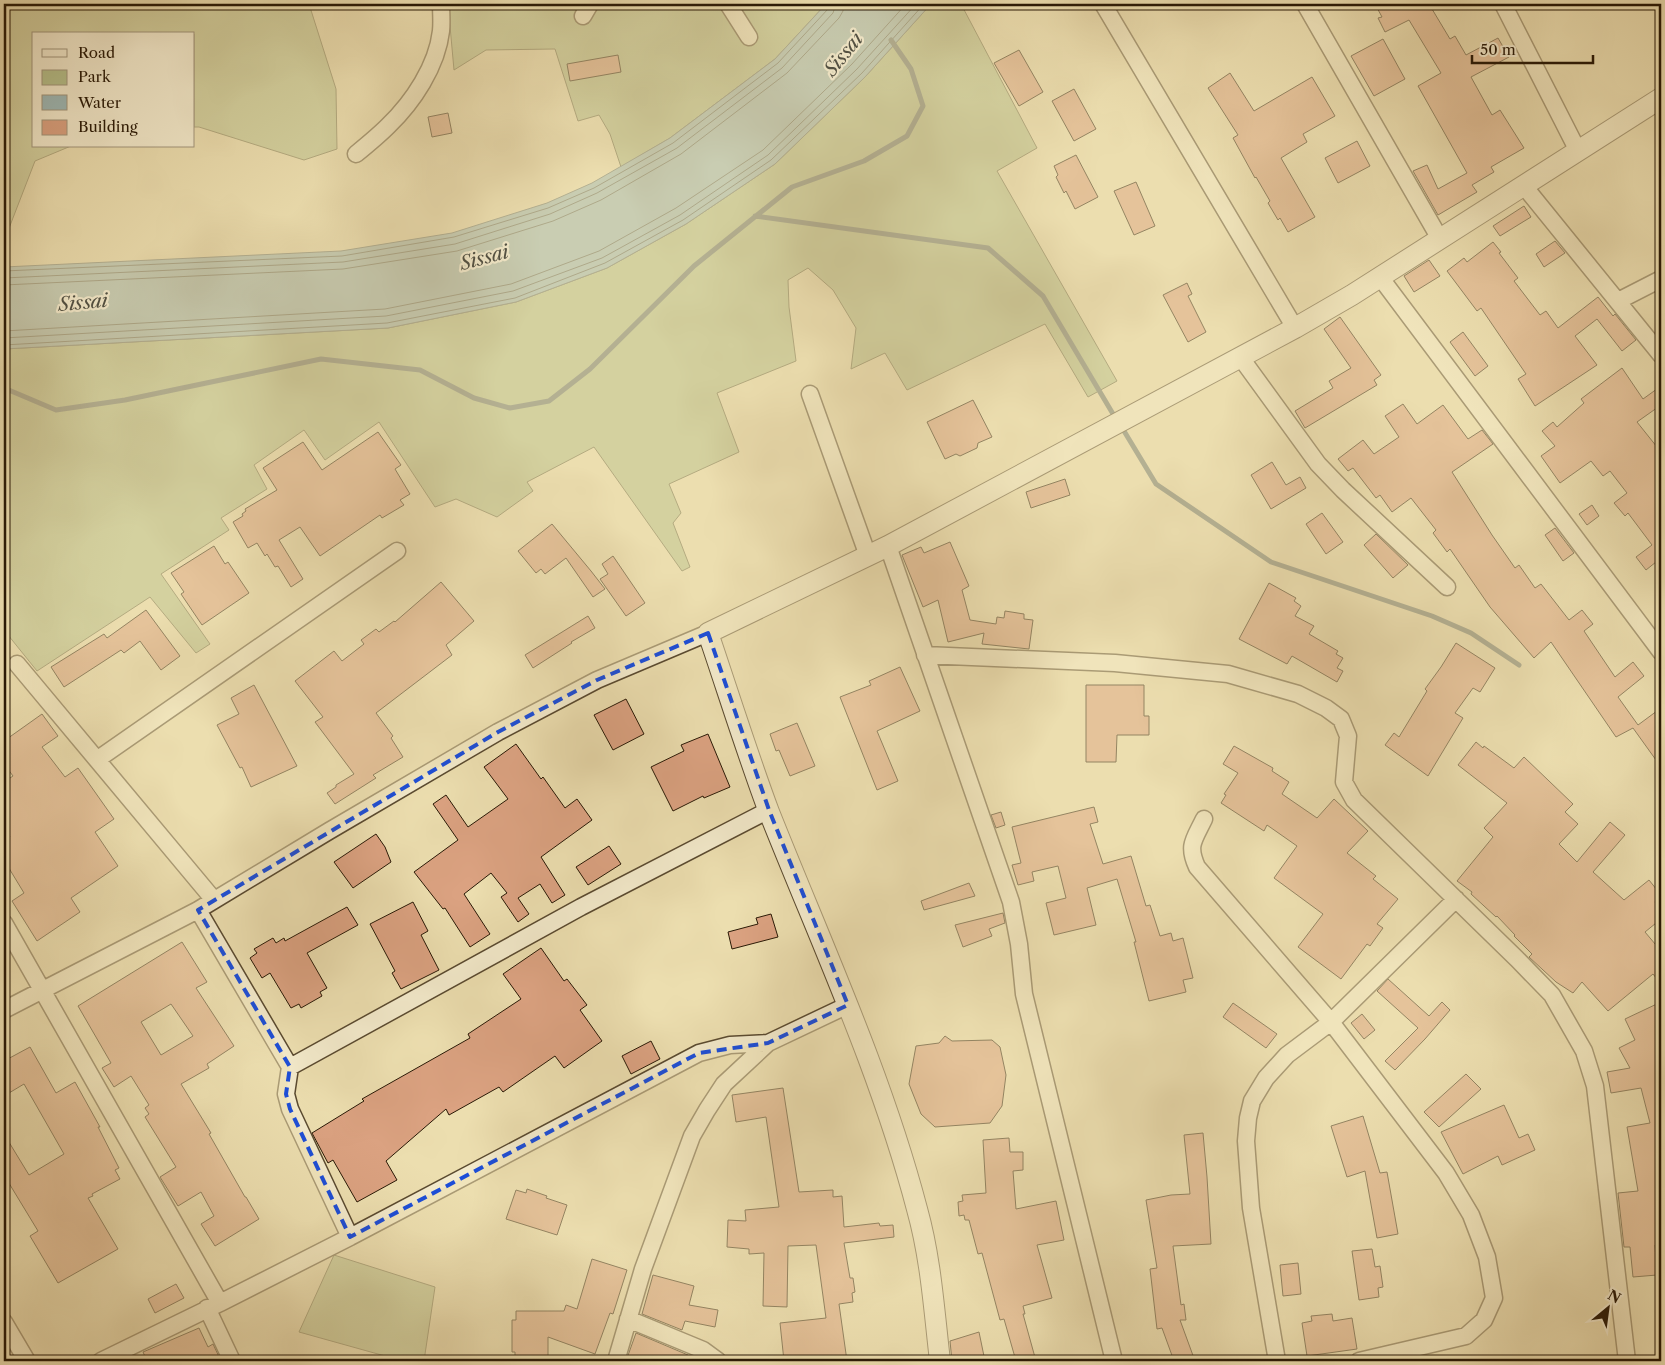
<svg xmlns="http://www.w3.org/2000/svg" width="1665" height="1365" font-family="'Libre Caslon Text',serif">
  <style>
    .green { fill: #b6c18c; stroke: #706d49 }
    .water { fill: #9eb9b6; stroke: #6f7970 }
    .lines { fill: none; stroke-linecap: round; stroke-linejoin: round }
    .shore { stroke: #64695e; stroke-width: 1 }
    .stream { stroke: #6f7970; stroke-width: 5 }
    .building { fill: #dba281; stroke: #291906; fill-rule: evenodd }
    .minor-casing { stroke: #5a4a30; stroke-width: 19 }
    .tertiary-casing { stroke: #5a4a30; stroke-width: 22 }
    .minor { stroke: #f3eacb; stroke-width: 16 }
    .tertiary { stroke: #f3eacb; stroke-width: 20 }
    .marked { fill: none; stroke: #1d4ed8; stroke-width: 4; stroke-dasharray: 10 6; stroke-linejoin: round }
    .labels { text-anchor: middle; stroke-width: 4.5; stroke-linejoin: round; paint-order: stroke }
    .water-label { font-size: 19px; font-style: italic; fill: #525144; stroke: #f3eacb }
  </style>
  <rect width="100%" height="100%" fill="#ecdeaf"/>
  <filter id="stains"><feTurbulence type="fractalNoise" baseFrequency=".004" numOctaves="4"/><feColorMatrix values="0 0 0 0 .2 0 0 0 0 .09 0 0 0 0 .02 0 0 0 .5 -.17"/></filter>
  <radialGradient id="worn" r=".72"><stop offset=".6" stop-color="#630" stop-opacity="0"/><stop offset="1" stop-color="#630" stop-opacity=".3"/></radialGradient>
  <path class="green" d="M4,4H309L336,89L337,149L304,160L199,127H194V34H34V146H71L35,161L6,236H4Z
    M448,4H826L775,59L670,138L621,167L610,134L599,115L578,121L555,49L486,50L454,70Z
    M931,4H961L1037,148L997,171L1117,381L1088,397L1045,324L907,390L885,353L851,369L856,328L833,290L808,268L788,280L789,307L796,361L717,393L739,452L669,484L681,513L673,523L690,567L682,571L594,447L527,482L533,491L497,517L456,499L435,507L379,422L325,460L304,430L254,465L267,489L221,518L229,530L161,574L210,644L196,653L150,597L37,671L4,630V349L388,328L516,302L607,268L686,224L775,164L865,77Z
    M334,1255L435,1287L424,1361H403L299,1332Z"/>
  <path class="water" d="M826,4H931L865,77L775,164L686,224L607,268L516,302L388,328L4,349V267L341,251L452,233L547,203L592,183L670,138L775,59Z"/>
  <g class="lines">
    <path class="shore" d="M4,271L342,256L454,237L548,208L594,188L673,143L778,63L828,9L830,4
      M4,278L343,262L455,244L550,214L597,193L677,148L782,68L833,13L836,4
      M4,285L343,269L457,251L553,221L601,200L681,154L787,73L839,18L843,11L844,4
      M4,331L385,309L511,284L599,251L676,208L763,150L852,64L906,4
      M4,338L386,316L513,291L602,258L680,215L768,155L857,69L916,4
      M4,345L387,323L515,298L605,263L683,220L771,160L862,73L924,4"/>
    <path class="stream" d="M755,216L988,248L1043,296L1116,419
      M4,388L56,410L125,400L321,359L420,370L474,398L510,408L549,401L590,369L694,266L792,187L864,161L907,136L923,106L911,69L891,40
      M1121,426L1156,484L1271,562L1432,616L1471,633L1519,665"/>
  </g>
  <path class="building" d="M1375,4H1429L1450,39L1455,36L1466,55L1498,38L1509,57L1471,77L1492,115L1500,110L1524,148L1491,167L1494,172L1472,185L1477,192L1438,215L1413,171L1427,165L1438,189L1467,173L1418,86L1441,73L1409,20L1385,32L1378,18L1382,17Z
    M1383,39L1405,79L1374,96L1351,56Z
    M1019,50L1043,92L1019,106L994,63Z
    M618,55L621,72L570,81L567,64Z
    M1230,73L1254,111L1312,77L1335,116L1303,134L1307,142L1281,158L1315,217L1288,232L1280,218L1278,220L1268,203L1270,201L1256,177L1255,178L1233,138L1238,135L1208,88Z
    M1074,89L1096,129L1074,141L1052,101Z
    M448,113L452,133L432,137L428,117Z
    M1357,141L1370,166L1338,183L1325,158Z
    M1076,155L1098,197L1075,209L1066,191L1064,193L1056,177L1058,175L1054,166Z
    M1136,182L1155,226L1134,235L1114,191Z
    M1524,206L1531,217L1500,236L1493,226Z
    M1555,241L1565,253L1544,267L1536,254Z
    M1493,242L1501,252L1499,253L1518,278L1514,281L1540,315L1546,311L1558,328L1598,297L1613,316L1615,314L1636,340L1622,351L1597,319L1575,336L1597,365L1535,406L1518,379L1526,374L1481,308L1477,311L1447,271L1464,258L1467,262Z
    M1429,260L1440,276L1414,292L1404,276Z
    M1187,283L1192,294L1188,296L1206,332L1188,342L1163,295Z
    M1340,317L1381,375L1374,380L1377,385L1305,428L1295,411L1333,388L1329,381L1351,368L1324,329Z
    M1463,332L1488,366L1475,376L1450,342Z
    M1622,368L1643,399L1661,386V405L1637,422L1661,452V558L1646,570L1636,557L1652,545L1628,513L1625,516L1614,503L1627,493L1610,471L1603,476L1591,461L1560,483L1541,456L1555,446L1542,431L1553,422L1557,427L1584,403L1581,399Z
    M973,400L992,437L978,443L977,448L960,456L956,454L945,459L927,422Z
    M1403,404L1417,424L1443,405L1468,439L1482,430L1493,444L1452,472L1492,535L1515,568L1519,565L1535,588L1541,584L1569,620L1582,610L1593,624L1584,631L1615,677L1633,662L1644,676L1618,697L1638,725L1661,708V767L1633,728L1616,737L1551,642L1534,658L1490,607L1450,549L1447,552L1433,533L1436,530L1411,498L1392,512L1380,495L1376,498L1353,468L1348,471L1338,459L1363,440L1374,454L1399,437L1385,416Z
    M378,432L401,465L395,469L410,494L400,500L404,505L382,518L380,515L320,556L300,527L279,540L303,579L291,587L278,566L275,567L267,554L265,556L257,543L248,548L233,522L243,516L242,514L246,511L245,509L277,490L263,468L303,442L322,470Z
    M1272,462L1286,485L1300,477L1306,488L1271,509L1251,475Z
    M1065,479L1070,495L1031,508L1026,492Z
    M1592,505L1599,516L1587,525L1579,514Z
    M1322,513L1343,542L1326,554L1306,524Z
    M552,524L591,571L605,589L593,597L566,558L545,574L541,569L536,573L518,551Z
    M1555,528L1574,553L1563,561L1545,535Z
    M1376,534L1408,565L1393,578L1364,545Z
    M950,542L969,586L962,590L970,620L996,624L997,617L1004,618L1005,611L1024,614V619L1033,620L1029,649L982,644L984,633L948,642L938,600L923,607L902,555L921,547L924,553Z
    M214,546L225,564L228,562L249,593L202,625L181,594L184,592L171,573Z
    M613,556L645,603L626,616L600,579L608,574L602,564Z
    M441,582L474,621L446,645L452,655L376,713L393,736L391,738L403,757L373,775L376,778L335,804L327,793L336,787V785L354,774L315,722L323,717L295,681L334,651L342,661L364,644L361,640L376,629L379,632L394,621L395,622Z
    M1269,583L1296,598L1294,601L1301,606L1295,616L1314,626L1309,634L1338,651L1336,654L1343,658L1337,668L1343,671L1337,682L1292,656L1287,664L1239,639Z
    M146,610L180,656L161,670L140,641L124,653L121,650L64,687L51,667L104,634L107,638Z
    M588,616L595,628L571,642L572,643L533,668L525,655Z
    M1456,643L1495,668L1480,692L1473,688L1455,713L1463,718L1428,776L1385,745L1394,733L1399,737L1427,691L1425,689L1441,667Z
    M900,667L920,711L877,731L898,781L877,790L840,697L871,685L869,681Z
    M254,685L297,766L251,787L242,767L240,768L217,725L239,714L231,698Z
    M1086,685H1144V716H1149V735H1117L1116,762H1086Z
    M626,699L644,734L613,750L594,715Z
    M42,714L58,736L42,747L65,777L78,768L114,819L95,832L118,866L71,898L80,912L37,941L12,901L24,893L4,860V841L10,837L4,827V782L13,776L4,764V741Z
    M797,723L815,766L790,776L779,750L776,751L770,734Z
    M708,734L730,787L704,798L703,796L673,811L651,767L684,751L681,745Z
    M1476,742L1483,748L1484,746L1514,768L1524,757L1573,804L1565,812L1578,824L1559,844L1577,862L1610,822L1625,835L1593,872L1624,900L1649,880L1661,895L1655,902L1661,910V919L1645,932L1661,951V984L1653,974L1608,1011L1582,982L1573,993L1556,982L1529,957L1532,954L1514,936L1515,935L1497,916L1496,917L1471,894L1472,892L1457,881L1493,837L1484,828L1507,803L1458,765Z
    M516,744L541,779L543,777L565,808L577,799L592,820L541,857L565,895L552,903L540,884L518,898L529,914L518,922L501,897L507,893L491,873L464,894L490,934L470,947L445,908L443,909L414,872L458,840L433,804L446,795L468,827L508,799L484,767Z
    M1234,746L1273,768L1272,771L1289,782L1282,794L1317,818L1334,799L1368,831L1347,853L1376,876L1373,879L1398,899L1377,924L1383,928L1370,946L1367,944L1341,979L1298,947L1323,914L1274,878L1297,846L1267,825L1264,831L1221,803L1226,795L1224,794L1238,773L1223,764Z
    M1094,807L1098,822L1090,824L1103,864L1131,856L1146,906L1150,905L1160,936L1171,933L1173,941L1183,938L1193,978L1183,980L1186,992L1149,1001L1134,942H1136L1117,879L1087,888L1096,925L1054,935L1046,903L1066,898L1058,866L1032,872L1034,881L1018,885L1012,865L1021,863L1012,827Z
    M1001,812L1005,825L996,828L991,815Z
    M376,834L385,847L391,862L353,888L334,862Z
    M609,846L621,864L588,885L576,867Z
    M969,883L975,896L924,910L921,901Z
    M413,902L428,931L421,935L439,970L401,989L392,973L395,971L370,924Z
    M347,907L358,925L307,953L327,988L320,992L322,996L301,1008L299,1004L291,1008L270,973L262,978L250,958L257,953L254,949L273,938L276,943L284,938L285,941Z
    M1003,913L1005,923L989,929L992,936L963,947L955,925Z
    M771,914L778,937L732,949L728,932L758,924L756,918Z
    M182,942L207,982L196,988L234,1046L207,1064L209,1068L181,1084L211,1133L209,1134L245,1197H246L259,1219L215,1246L201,1224L214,1216L201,1192L178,1206L160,1177L176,1167L145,1117L149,1114L145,1108L149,1105L131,1076L114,1087L102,1068L111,1063L78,1006ZM171,1004L193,1036L161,1055L141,1022Z
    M541,948L564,981L567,979L587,1005L580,1010L602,1041L564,1068L555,1056L503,1092L499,1087L449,1115L446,1109L386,1161L397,1180L357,1202L333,1160L328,1163L312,1133L364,1101L362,1099L470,1038L468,1034L521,999L503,974Z
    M1388,979L1429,1016L1442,1002L1450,1010L1425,1039L1395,1070L1385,1061L1418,1028L1377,991Z
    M1661,1002V1168L1656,1169L1661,1244L1655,1245L1657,1275L1633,1277L1630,1247H1624L1618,1193L1638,1191L1627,1127L1650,1123L1641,1088L1611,1093L1607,1072L1630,1068L1619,1048L1635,1040L1625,1019Z
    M1233,1003L1277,1034L1266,1048L1223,1017Z
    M1362,1014L1375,1030L1364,1039L1351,1023Z
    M945,1036L952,1041L992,1040L1000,1047L1006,1075L1002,1106L990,1123L935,1127L921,1114L909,1084L916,1046L939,1043Z
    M651,1041L660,1059L631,1074L622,1056Z
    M30,1047L56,1093L75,1082L100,1127H98L119,1168L115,1170L120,1179L92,1194L93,1196L88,1198L118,1249L58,1283L30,1236L38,1231L4,1175V1134L29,1175L64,1154L24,1084L4,1096V1061Z
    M1466,1074L1481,1089L1439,1127L1424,1112Z
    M783,1088L799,1192L833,1190V1197L842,1196L844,1227L879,1223L880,1226L893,1225L894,1237L844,1243L850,1278H853L855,1292L852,1293L853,1302L839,1304L847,1361H784L780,1323L826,1318L816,1245L788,1246L787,1307L763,1306L764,1253L749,1254V1249L727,1247L728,1220L746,1221L745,1210L779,1207L766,1117L736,1122L732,1095Z
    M1504,1105L1519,1138L1528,1134L1535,1150L1502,1165L1498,1156L1463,1174L1441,1132Z
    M1363,1116L1380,1173L1387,1172L1398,1234L1377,1238L1365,1171L1347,1177L1331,1126Z
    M1203,1133L1207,1177L1211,1244L1173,1246L1181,1305L1184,1304L1186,1320H1180L1195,1361H1174L1162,1328L1157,1329L1150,1269L1157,1268L1146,1200L1171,1195L1190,1194L1184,1135Z
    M1009,1138L1010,1152H1023V1170L1013,1171L1016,1209L1056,1201L1064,1240L1037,1245L1052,1298L1023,1306L1025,1314H1023L1036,1361H1016L1004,1319L1000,1320L982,1253L978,1254L969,1220H965L964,1215L959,1216L958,1202L963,1201L962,1195L986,1193L983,1140Z
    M527,1189L547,1196L546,1198L567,1205L557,1235L506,1219L516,1190L526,1193Z
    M1372,1249L1375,1267L1380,1266L1383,1287L1378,1288L1379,1297L1359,1300L1352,1251Z
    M592,1259L627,1270L613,1314L610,1313L595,1354L548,1337V1360H515V1352H512V1320H516V1311H564L566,1305L577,1309Z
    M1298,1263L1301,1294L1283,1296L1280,1265Z
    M653,1275L694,1286L689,1305L718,1310L715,1327L685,1321L682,1330L642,1314Z
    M176,1284L184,1298L155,1313L148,1299Z
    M1332,1314L1333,1321L1352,1318L1357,1349L1307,1356L1302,1323L1312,1321L1311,1316Z
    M199,1328L208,1347L213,1344L221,1361H147L143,1352Z
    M979,1332L985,1361H952L950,1341Z
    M636,1333L688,1355L686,1361H626Z"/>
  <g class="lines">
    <g class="minor-casing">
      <path id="minor" d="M728,4L749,37
        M1103,4L1295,328
        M1305,4L1440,239
        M1503,4L1578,151
        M583,16L590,4
        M356,154C367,145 378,136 388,126C413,102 437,66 441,31C442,22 441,12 441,4
        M1524,186L1661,355
        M1380,277L1661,652
        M1618,301L1661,279
        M1241,358L1318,464L1343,490L1447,587
        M810,394L868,556
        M888,546L1011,902L1019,944L1024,994L1114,1361
        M925,655L1115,663L1228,674L1298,694L1326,708L1341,719L1348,736L1344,782L1354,800L1517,959L1552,995L1584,1051L1595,1086L1627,1361
        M17,664L214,900
        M98,759L397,551
        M1204,819C1194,840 1187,845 1197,867L1331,1022L1287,1055L1266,1078L1252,1101L1248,1118L1246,1141L1251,1208L1277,1361
        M198,910L290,1067L581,907L769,810
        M4,923L220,1303L350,1237
        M4,1010L198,910L329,831L498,732L597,680L708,633
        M290,1067L286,1094L290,1109L350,1237L699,1053L730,1045L768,1043
        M207,1308L232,1361
        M628,1319L703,1350L718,1361
        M4,1322L27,1361
        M101,1361L220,1303
        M616,1361L643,1269L692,1136L707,1110L724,1084L768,1043L848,1005
        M1359,1361L1466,1336L1484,1320L1494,1298L1487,1257L1471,1215L1446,1173L1331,1022L1456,899"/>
    </g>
    <g class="tertiary-casing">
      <path id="tertiary" d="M940,1361C934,1310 931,1259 917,1209C881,1072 821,943 769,812C747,753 728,692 708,633L888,546L1295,328L1352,295L1661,98"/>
    </g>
    <use href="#minor" class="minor"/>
    <use href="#tertiary" class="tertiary"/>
  </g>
  <path d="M0 0H1665V1365H0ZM708,633L769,810L848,1005L768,1043L699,1053L350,1237L290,1109L286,1094L290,1067L198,910L498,732L597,680Z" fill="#ecdeaf" fill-opacity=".55" fill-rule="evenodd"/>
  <path class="marked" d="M708,633L769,810L848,1005L768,1043L699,1053L350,1237L290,1109L286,1094L290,1067L198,910L498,732L597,680Z"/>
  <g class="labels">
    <g class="water-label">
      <text transform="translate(843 54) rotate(-51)" y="7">Sissai</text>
      <text transform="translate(484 257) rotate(-15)" y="7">Sissai</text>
      <text transform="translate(83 302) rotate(-5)" y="7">Sissai</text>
    </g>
  </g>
  <rect width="1665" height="1365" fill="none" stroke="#ecdeaf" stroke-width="20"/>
  <rect x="5" y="5" width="1655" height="1355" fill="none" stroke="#291906" stroke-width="2.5"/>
  <rect x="10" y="10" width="1645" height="1345" fill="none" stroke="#291906"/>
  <rect x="32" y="32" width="162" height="115" fill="#f3eacb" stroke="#a2967c"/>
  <rect x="42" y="49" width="25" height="8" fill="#f3eacb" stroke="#a2967c"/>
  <text x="78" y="58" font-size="15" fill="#291906">Road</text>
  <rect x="42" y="70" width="25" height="15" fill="#b6c18c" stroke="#a2967c"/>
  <text x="78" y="82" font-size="15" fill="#291906">Park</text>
  <rect x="42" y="95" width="25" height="15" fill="#9eb9b6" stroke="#a2967c"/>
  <text x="78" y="108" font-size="15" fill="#291906">Water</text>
  <rect x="42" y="120" width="25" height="15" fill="#dba281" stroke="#a2967c"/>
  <text x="78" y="132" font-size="15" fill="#291906">Building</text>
  <g transform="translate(1608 1308) rotate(29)" stroke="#f3eacb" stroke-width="4" paint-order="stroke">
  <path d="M0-4L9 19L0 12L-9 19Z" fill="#291906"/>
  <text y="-8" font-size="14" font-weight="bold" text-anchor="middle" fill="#291906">N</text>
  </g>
  <path d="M1472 55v8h121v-8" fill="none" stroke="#291906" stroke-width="2.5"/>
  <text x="1480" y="55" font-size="15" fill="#291906" stroke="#f3eacb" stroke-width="4" paint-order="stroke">50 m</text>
  <rect width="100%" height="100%" filter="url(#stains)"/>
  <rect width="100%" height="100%" fill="url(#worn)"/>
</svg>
